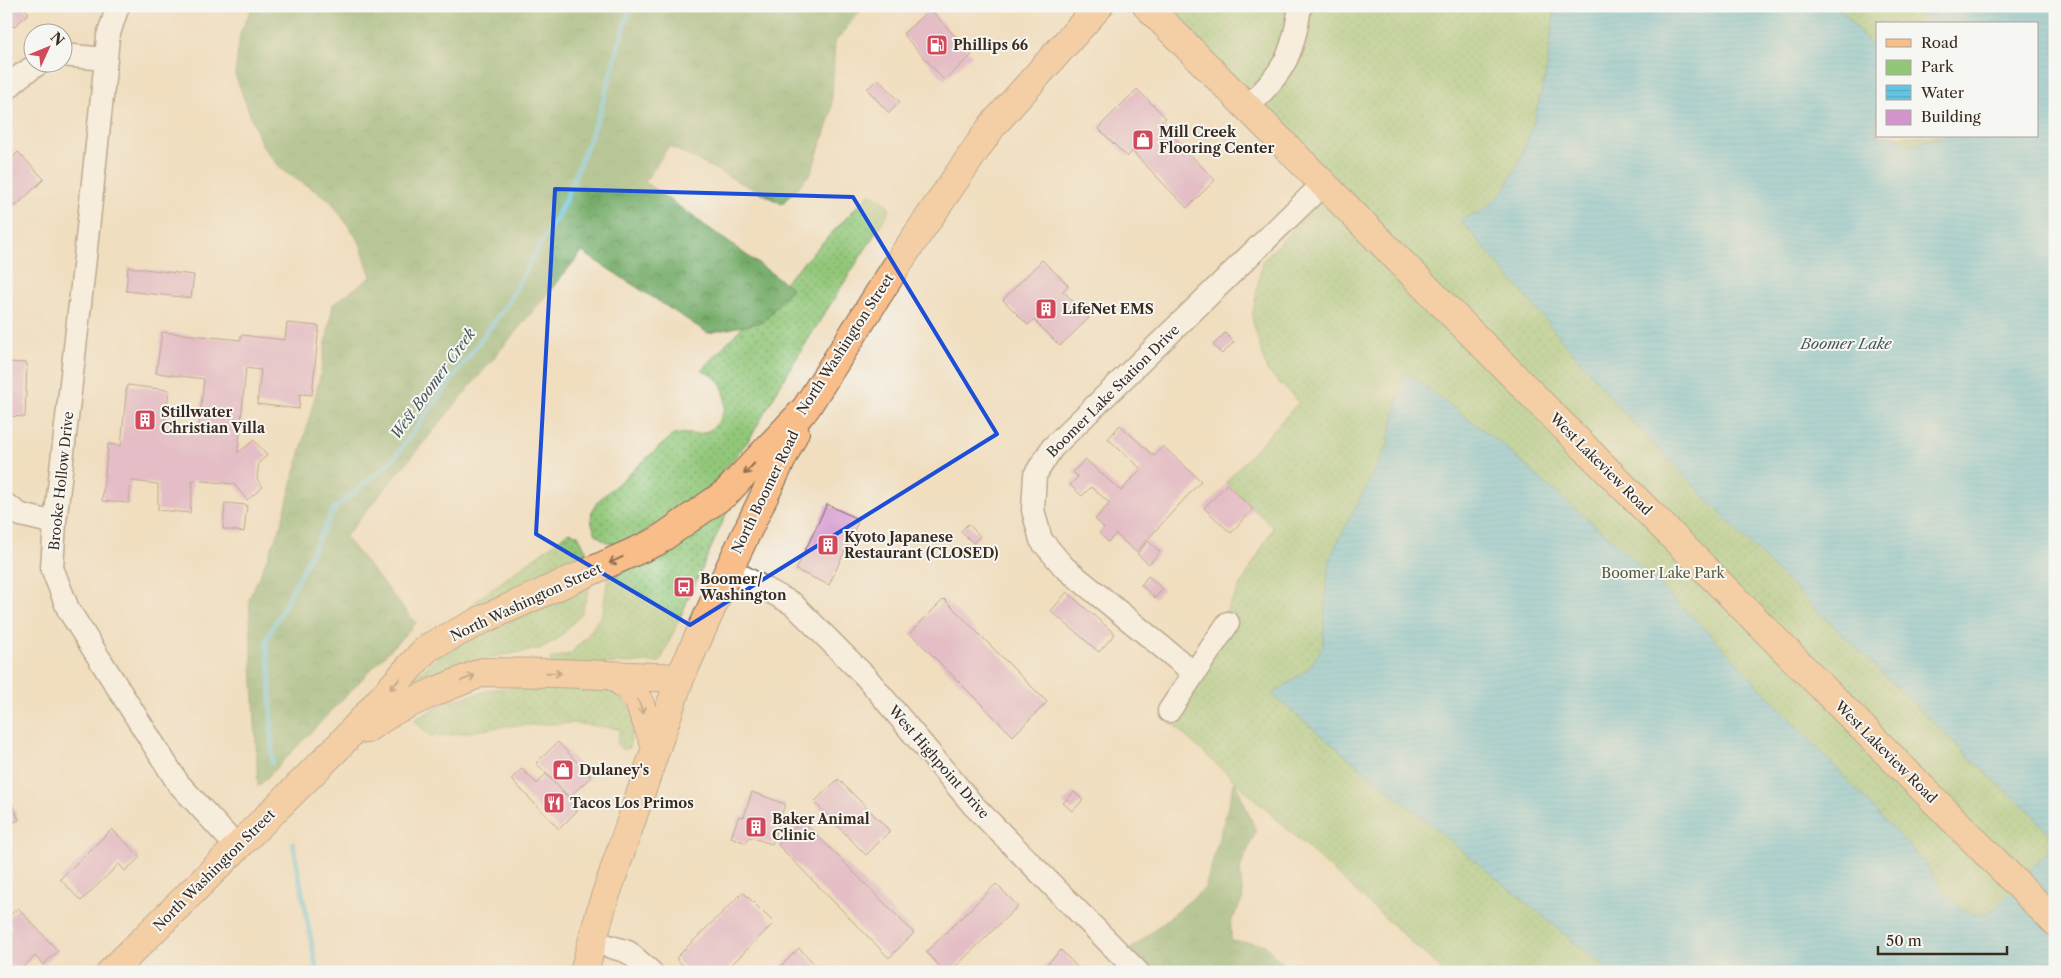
<svg xmlns="http://www.w3.org/2000/svg" width="2061" height="978" font-family="'Libre Caslon Text',serif">
  <style>
    .green { fill: url(#green-dots); stroke: #66784c; fill-rule: evenodd }
    .forest { fill: url(#forest-crowns); stroke: #586b44 }
    .water { fill: url(#water-rules); stroke: #507880 }
    .lines { fill: none; stroke-linecap: round; stroke-linejoin: round }
    .stream { stroke: #64c5e2; stroke-width: 5 }
    .building { fill: #d495ce }
    .minor-casing { stroke: #7a6956; stroke-width: 25 }
    .major-casing { stroke: #7a6956; stroke-width: 30 }
    .minor { stroke: #fff; stroke-width: 22 }
    .major { stroke: #f8bd88; stroke-width: 28 }
    .oneway { stroke: #906c4e }
    .marked { fill: none; stroke: #1d4ed8; stroke-width: 4; stroke-linejoin: round }
    .labels { text-anchor: middle; stroke-width: 4; stroke-linejoin: round; paint-order: stroke }
    .poi-label { font-size: 14px; font-weight: bold; fill: #3b2a1e; stroke: #f6f6f2; text-anchor: start }
    .street-label { font-size: 14px; fill: #3b2a1e; stroke: #f6f6f2 }
    .park-label { font-size: 14px; fill: #555939; stroke: #f6f6f2 }
    .water-label { font-size: 15px; font-style: italic; fill: #475859; stroke: #f6f6f2 }
  </style>
  <defs>
    <pattern id="green-dots" width="8" height="8" patternUnits="userSpaceOnUse" patternTransform="scale(1.25)"><rect width="8" height="8" fill="#92c779"/><path d="M2 2h.1M6 6h.1" fill="none" stroke="#78a263" stroke-width="1.8" stroke-linecap="round"/></pattern>
    <pattern id="forest-crowns" width="20" height="18" patternUnits="userSpaceOnUse" patternTransform="scale(1.25)"><rect width="20" height="18" fill="#75ac69"/><path d="M2 6a3 3 0 1 1 6 0M12 15a3 3 0 1 1 6 0" fill="none" stroke="#618c56"/></pattern>
    <pattern id="water-rules" width="6" height="5" patternUnits="userSpaceOnUse" patternTransform="scale(1.25)"><rect width="6" height="5" fill="#64c5e2"/><path d="M0 2.5h6" fill="none" stroke="#58a9c1"/></pattern>
  </defs>
  <rect width="100%" height="100%" fill="#f6f6f2"/>
  <filter id="ink" filterUnits="userSpaceOnUse"><feTurbulence type="fractalNoise" baseFrequency=".02" numOctaves="2"/><feDisplacementMap in="SourceGraphic" scale="10" xChannelSelector="R" yChannelSelector="G"/><feConvolveMatrix kernelMatrix="1 2 1 2 8 2 1 2 1" color-interpolation-filters="sRGB"/></filter>
  <filter id="wash" filterUnits="userSpaceOnUse"><feTurbulence type="fractalNoise" baseFrequency=".0096" numOctaves="4" result="noise"/><feDisplacementMap in="SourceGraphic" scale="20" xChannelSelector="R" yChannelSelector="G"/><feGaussianBlur stdDeviation="1.12" result="paint"/><feColorMatrix in="noise" values="0 0 0 0 0 0 0 0 0 0 0 0 0 0 0 0 0 1.4 0 .05"/><feComposite in="paint" operator="in"/></filter>
  <g filter="url(#wash)">
    <rect width="100%" height="100%" fill="#f0debf"/>
    <path class="green" d="M1149,6H2055V972H1444L1169,721L1201,655L1273,528L1226,482L1299,402L1267,371L1252,318L1262,261L1332,190ZM1877,24H2037V136H1877Z
      M870,193L887,204L890,210L792,365L749,440L710,487L627,544H615L604,541L595,533L591,520L592,511L598,501L672,436C682,431 695,437 706,432C724,424 731,399 720,383C716,377 707,372 701,370Z
      M721,508L728,510L660,662L551,665L550,659L570,654L588,635L603,612L608,576Z
      M569,532L578,535L589,557L485,604L470,608L469,606Z
      M588,585L589,590L581,614L559,638L540,649L452,664L399,699L392,698L452,644Z
      M582,684L611,689L628,704L635,718L629,748L622,750L617,744L620,729L573,723L506,726L439,737L428,735L414,720L447,702L493,689Z"/>
    <path class="forest" d="M253,6H864L835,42L831,114L811,173L782,204L669,146L645,182L792,288L763,322L708,333L582,252L345,537L416,623L258,787L249,599L280,529L319,381L333,304L371,277L360,243L330,200L283,171L262,146L235,75L240,33Z
      M1235,781L1256,831L1240,868L1243,899L1231,922V941L1264,944L1290,972H1146L1127,952L1205,888Z"/>
    <path class="water" d="M1555,6H1838L1877,52V136H1899V139L1908,145L1944,136H2037V24H1929L1913,6H2055V972H1611L1272,695L1309,668L1323,646L1326,588L1330,560L1337,543L1388,445L1404,371L1500,443L1562,498L1612,539L1714,638L1923,861C1936,879 1958,918 1983,914C1987,913 1991,910 1994,909L2052,847V838L2032,813L1987,774L1774,569L1623,412L1460,219L1479,214L1502,193L1518,165L1533,125L1546,73Z"/>
    <g class="lines">
      <path class="stream" d="M272,763L270,672L266,641L334,509L391,462L508,303L566,199L600,112L630,6
        M293,843L317,972"/>
    </g>
    <g id="blocks">
      <path class="building" d="M6,6H22L29,13L14,27L6,19Z
        M930,9L972,55L944,80L903,34Z
        M878,79L900,102L889,113L867,89Z
        M1137,89L1166,118L1160,123L1215,180L1187,208L1132,151L1127,157L1098,128Z
        M18,152L44,179L15,207L11,203L6,208V164Z
        M1042,260L1068,285L1063,291L1089,318L1060,346L1034,320L1028,325L1003,300Z
        M128,267L194,275L191,298L126,291Z
        M287,323L319,326L312,395L300,394L299,409L257,404L261,370L246,368L238,453L254,440L267,456L259,462L257,479L263,487L247,500L234,484L193,480L190,513L158,510V484L131,481L129,503L102,501L108,444L121,446L127,385L169,390L164,430L198,435L204,379L156,373L162,332L241,340V335L285,340Z
        M1225,333L1234,342L1222,354L1213,345Z
        M6,362L27,363L25,417L6,416Z
        M1120,425L1154,456L1163,446L1201,481L1136,552L1116,534L1108,542L1099,533L1104,528L1095,519L1110,503L1091,487L1082,496L1070,485L1078,477L1073,472L1085,459L1121,491L1141,469L1108,439Z
        M1227,484L1253,509L1231,533L1204,508Z
        M225,503L247,505L244,532L223,529Z
        M827,504L859,520L829,585L796,570Z
        M968,524L980,536L973,543L961,531Z
        M1148,541L1160,552L1149,564L1137,554Z
        M1148,576L1163,589L1155,598L1141,585Z
        M1067,592L1115,634L1099,652L1051,611Z
        M944,599L1047,702L1013,736L910,633Z
        M558,742L591,777L569,797L536,763Z
        M522,769L537,784L546,774L579,809L559,829L511,779Z
        M838,779L890,831L866,855L814,802Z
        M6,791L19,820L6,826Z
        M752,792L785,804L772,844L749,837L746,843L731,837L739,816L744,817Z
        M1074,792L1083,800L1072,811L1063,803Z
        M802,820L914,933L889,958L778,845Z
        M112,829L140,857L125,871L119,864L81,901L60,879Z
        M996,884L1018,906L950,972H945L926,952Z
        M743,892L774,923L724,972H689L676,958Z
        M18,908L58,951L43,965L35,956L18,972L6,959V932L12,926L6,919Z
        M799,948L822,972H775Z
        M1061,950L1082,972H1039Z"/>
    </g>
  </g>
  <g filter="url(#ink)">
    <use href="#blocks" fill-opacity="0" stroke="#7a6956" stroke-width="1"/>
    <g class="lines">
      <g class="minor-casing">
        <path id="minor" d="M118,6L108,36L106,59L81,295L55,523L52,568L68,609L178,783L237,847
          M62,55L106,59
          M6,90L20,76L41,62
          M1247,108C1283,71 1293,58 1300,6
          M6,505L21,515L55,523
          M729,569L793,604L866,677L973,805L1138,972
          M1194,673L1064,567L1041,540L1033,510L1035,475L1052,448L1323,184
          M1169,711L1228,623
          M592,941L628,952L651,972"/>
      </g>
      <g class="major-casing">
        <path id="major" d="M1147,6L2055,922
          M613,676L631,689L639,702L656,747
          M366,729L393,711L434,692L483,672L556,673L680,678
          M111,972L338,747L427,648L484,619L656,542L726,493L806,408L904,254L992,126L1099,6
          M584,972L602,906L680,678L729,569L795,432"/>
      </g>
      <use href="#minor" class="minor"/>
      <use href="#major" class="major"/>
    </g>
    <defs><path id="oneway-shaft" d="M-6 0H5M1.5-3L5.5 0L1.5 3" fill="none" stroke-width="1.6" stroke-linecap="round" stroke-linejoin="round" transform="scale(1.25)"/></defs>
    <g class="oneway">
      <use href="#oneway-shaft" transform="translate(749 469) rotate(133)"/>
      <use href="#oneway-shaft" transform="translate(616 560) rotate(155)"/>
      <use href="#oneway-shaft" transform="translate(554 673) rotate(1)"/>
      <use href="#oneway-shaft" transform="translate(468 678) rotate(-22)"/>
      <use href="#oneway-shaft" transform="translate(395 684) rotate(132)"/>
      <use href="#oneway-shaft" transform="translate(641 707) rotate(67)"/>
    </g>
  </g>
  <path d="M0 0H2061V978H0ZM555,189L853,197L997,434L690,625L536,534Z" fill="#f0debf" fill-opacity=".55" fill-rule="evenodd"/>
  <path class="marked" d="M555,189L853,197L997,434L690,625L536,534Z"/>
  <defs>
    <g id="fuel-square" transform="scale(1.125)"><rect x="-9" y="-9" width="18" height="18" rx="4" fill="#d1495b" stroke="#f6f6f2"/><path d="M-5.5-6h7V0h2V4h1.3V-2.5L3-4.5l.8-.8L6-3V5H2.5V1h-1V6h-7ZM-4.2-4.7v3.2H.2V-4.7Z" fill="#fff"/></g>
    <g id="shop-square" transform="scale(1.125)"><rect x="-9" y="-9" width="18" height="18" rx="4" fill="#d1495b" stroke="#f6f6f2"/><path d="M-5-2.5h2.3a2.7 3.5 0 0 1 5.4 0H5L5.5 6h-11ZM-1.5-2.5h3a1.5 2.3 0 0 0-3 0Z" fill="#fff"/></g>
    <g id="building-square" transform="scale(1.125)"><rect x="-9" y="-9" width="18" height="18" rx="4" fill="#d1495b" stroke="#f6f6f2"/><path d="M-4-6H4V6H1V3H-1V6H-4ZM-2.5-4.3h1.7v1.8h-1.7ZM.8-4.3h1.7v1.8H.8ZM-2.5-1h1.7V.8h-1.7ZM.8-1h1.7V.8H.8Z" fill="#fff"/></g>
    <g id="bus-square" transform="scale(1.125)"><rect x="-9" y="-9" width="18" height="18" rx="4" fill="#d1495b" stroke="#f6f6f2"/><path d="M-5-6H5V4H4V6H2V4H-2V6H-4V4H-5ZM-3.5-4V0h7V-4ZM-3.5 1.2v1.5H-2V1.2ZM2 1.2v1.5H3.5V1.2Z" fill="#fff"/></g>
    <g id="restaurant-square" transform="scale(1.125)"><rect x="-9" y="-9" width="18" height="18" rx="4" fill="#d1495b" stroke="#f6f6f2"/><path d="M-5-6h1v4h1v-4h1v4h1v-4h1v5L-1.5 .5V6h-2V.5L-5-1ZM5-6V6H3V1.5H1.5Q1.5-4 5-6Z" fill="#fff"/></g>
  </defs>
  <g fill-rule="evenodd">
    <use href="#fuel-square" x="937" y="45"/>
    <use href="#shop-square" x="1143" y="140"/>
    <use href="#building-square" x="1046" y="309"/>
    <use href="#building-square" x="145" y="420"/>
    <use href="#building-square" x="828" y="545"/>
    <use href="#bus-square" x="684" y="587"/>
    <use href="#shop-square" x="563" y="770"/>
    <use href="#restaurant-square" x="554" y="803"/>
    <use href="#building-square" x="756" y="827"/>
  </g>
  <g class="labels">
    <g class="poi-label">
      <text x="953" y="50">Phillips 66</text>
      <text x="1159" y="137">Mill Creek<tspan x="1159" dy="16">Flooring Center</tspan></text>
      <text x="1062" y="314">LifeNet EMS</text>
      <text x="161" y="417">Stillwater<tspan x="161" dy="16">Christian Villa</tspan></text>
      <text x="844" y="542">Kyoto Japanese<tspan x="844" dy="16">Restaurant (CLOSED)</tspan></text>
      <text x="700" y="584">Boomer/<tspan x="700" dy="16">Washington</tspan></text>
      <text x="579" y="775">Dulaney's</text>
      <text x="570" y="808">Tacos Los Primos</text>
      <text x="772" y="824">Baker Animal<tspan x="772" dy="16">Clinic</tspan></text>
    </g>
    <g class="street-label">
      <text transform="translate(845 344) rotate(-57)" y="5">North Washington Street</text>
      <text transform="translate(1113 391) rotate(-45)" y="5">Boomer Lake Station Drive</text>
      <text transform="translate(1601 464) rotate(45)" y="5">West Lakeview Road</text>
      <text transform="translate(61 481) rotate(-84)" y="5">Brooke Hollow Drive</text>
      <text transform="translate(765 492) rotate(-64)" y="5">North Boomer Road</text>
      <text transform="translate(526 602) rotate(-25)" y="5">North Washington Street</text>
      <text transform="translate(1886 752) rotate(45)" y="5">West Lakeview Road</text>
      <text transform="translate(939 762) rotate(49)" y="5">West Highpoint Drive</text>
      <text transform="translate(214 870) rotate(-45)" y="5">North Washington Street</text>
    </g>
    <g class="park-label">
      <text x="1663" y="578">Boomer Lake Park</text>
    </g>
    <g class="water-label">
      <text x="1846" y="349">Boomer Lake</text>
      <text transform="translate(433 384) rotate(-54)" y="5">West Boomer Creek</text>
    </g>
  </g>
  <rect width="2061" height="978" fill="none" stroke="#f6f6f2" stroke-width="25"/>
  <rect x="1876" y="22" width="162" height="115" fill="#f6f6f2" stroke="#aba49d"/>
  <rect x="1886" y="39" width="25" height="8" fill="#f8bd88" stroke="#aba49d"/>
  <text x="1921" y="48" font-size="15" fill="#3b2a1e">Road</text>
  <rect x="1886" y="60" width="25" height="15" fill="#92c779" stroke="#aba49d"/>
  <text x="1921" y="72" font-size="15" fill="#3b2a1e">Park</text>
  <rect x="1886" y="85" width="25" height="15" fill="url(#water-rules)" stroke="#aba49d"/>
  <text x="1921" y="98" font-size="15" fill="#3b2a1e">Water</text>
  <rect x="1886" y="110" width="25" height="15" fill="#d495ce" stroke="#aba49d"/>
  <text x="1921" y="122" font-size="15" fill="#3b2a1e">Building</text>
  <g transform="translate(48 48) rotate(46)"><circle r="24" fill="#f6f6f2" stroke="#aba49d"/>
  <path d="M0-4L9 19L0 12L-9 19Z" fill="#d1495b"/>
  <text y="-8" font-size="14" font-weight="bold" text-anchor="middle" fill="#3b2a1e">N</text>
  </g>
  <path d="M1878 946v8h129v-8" fill="none" stroke="#3b2a1e" stroke-width="2.5"/>
  <text x="1886" y="946" font-size="15" fill="#3b2a1e" stroke="#f6f6f2" stroke-width="4" paint-order="stroke">50 m</text>
</svg>
